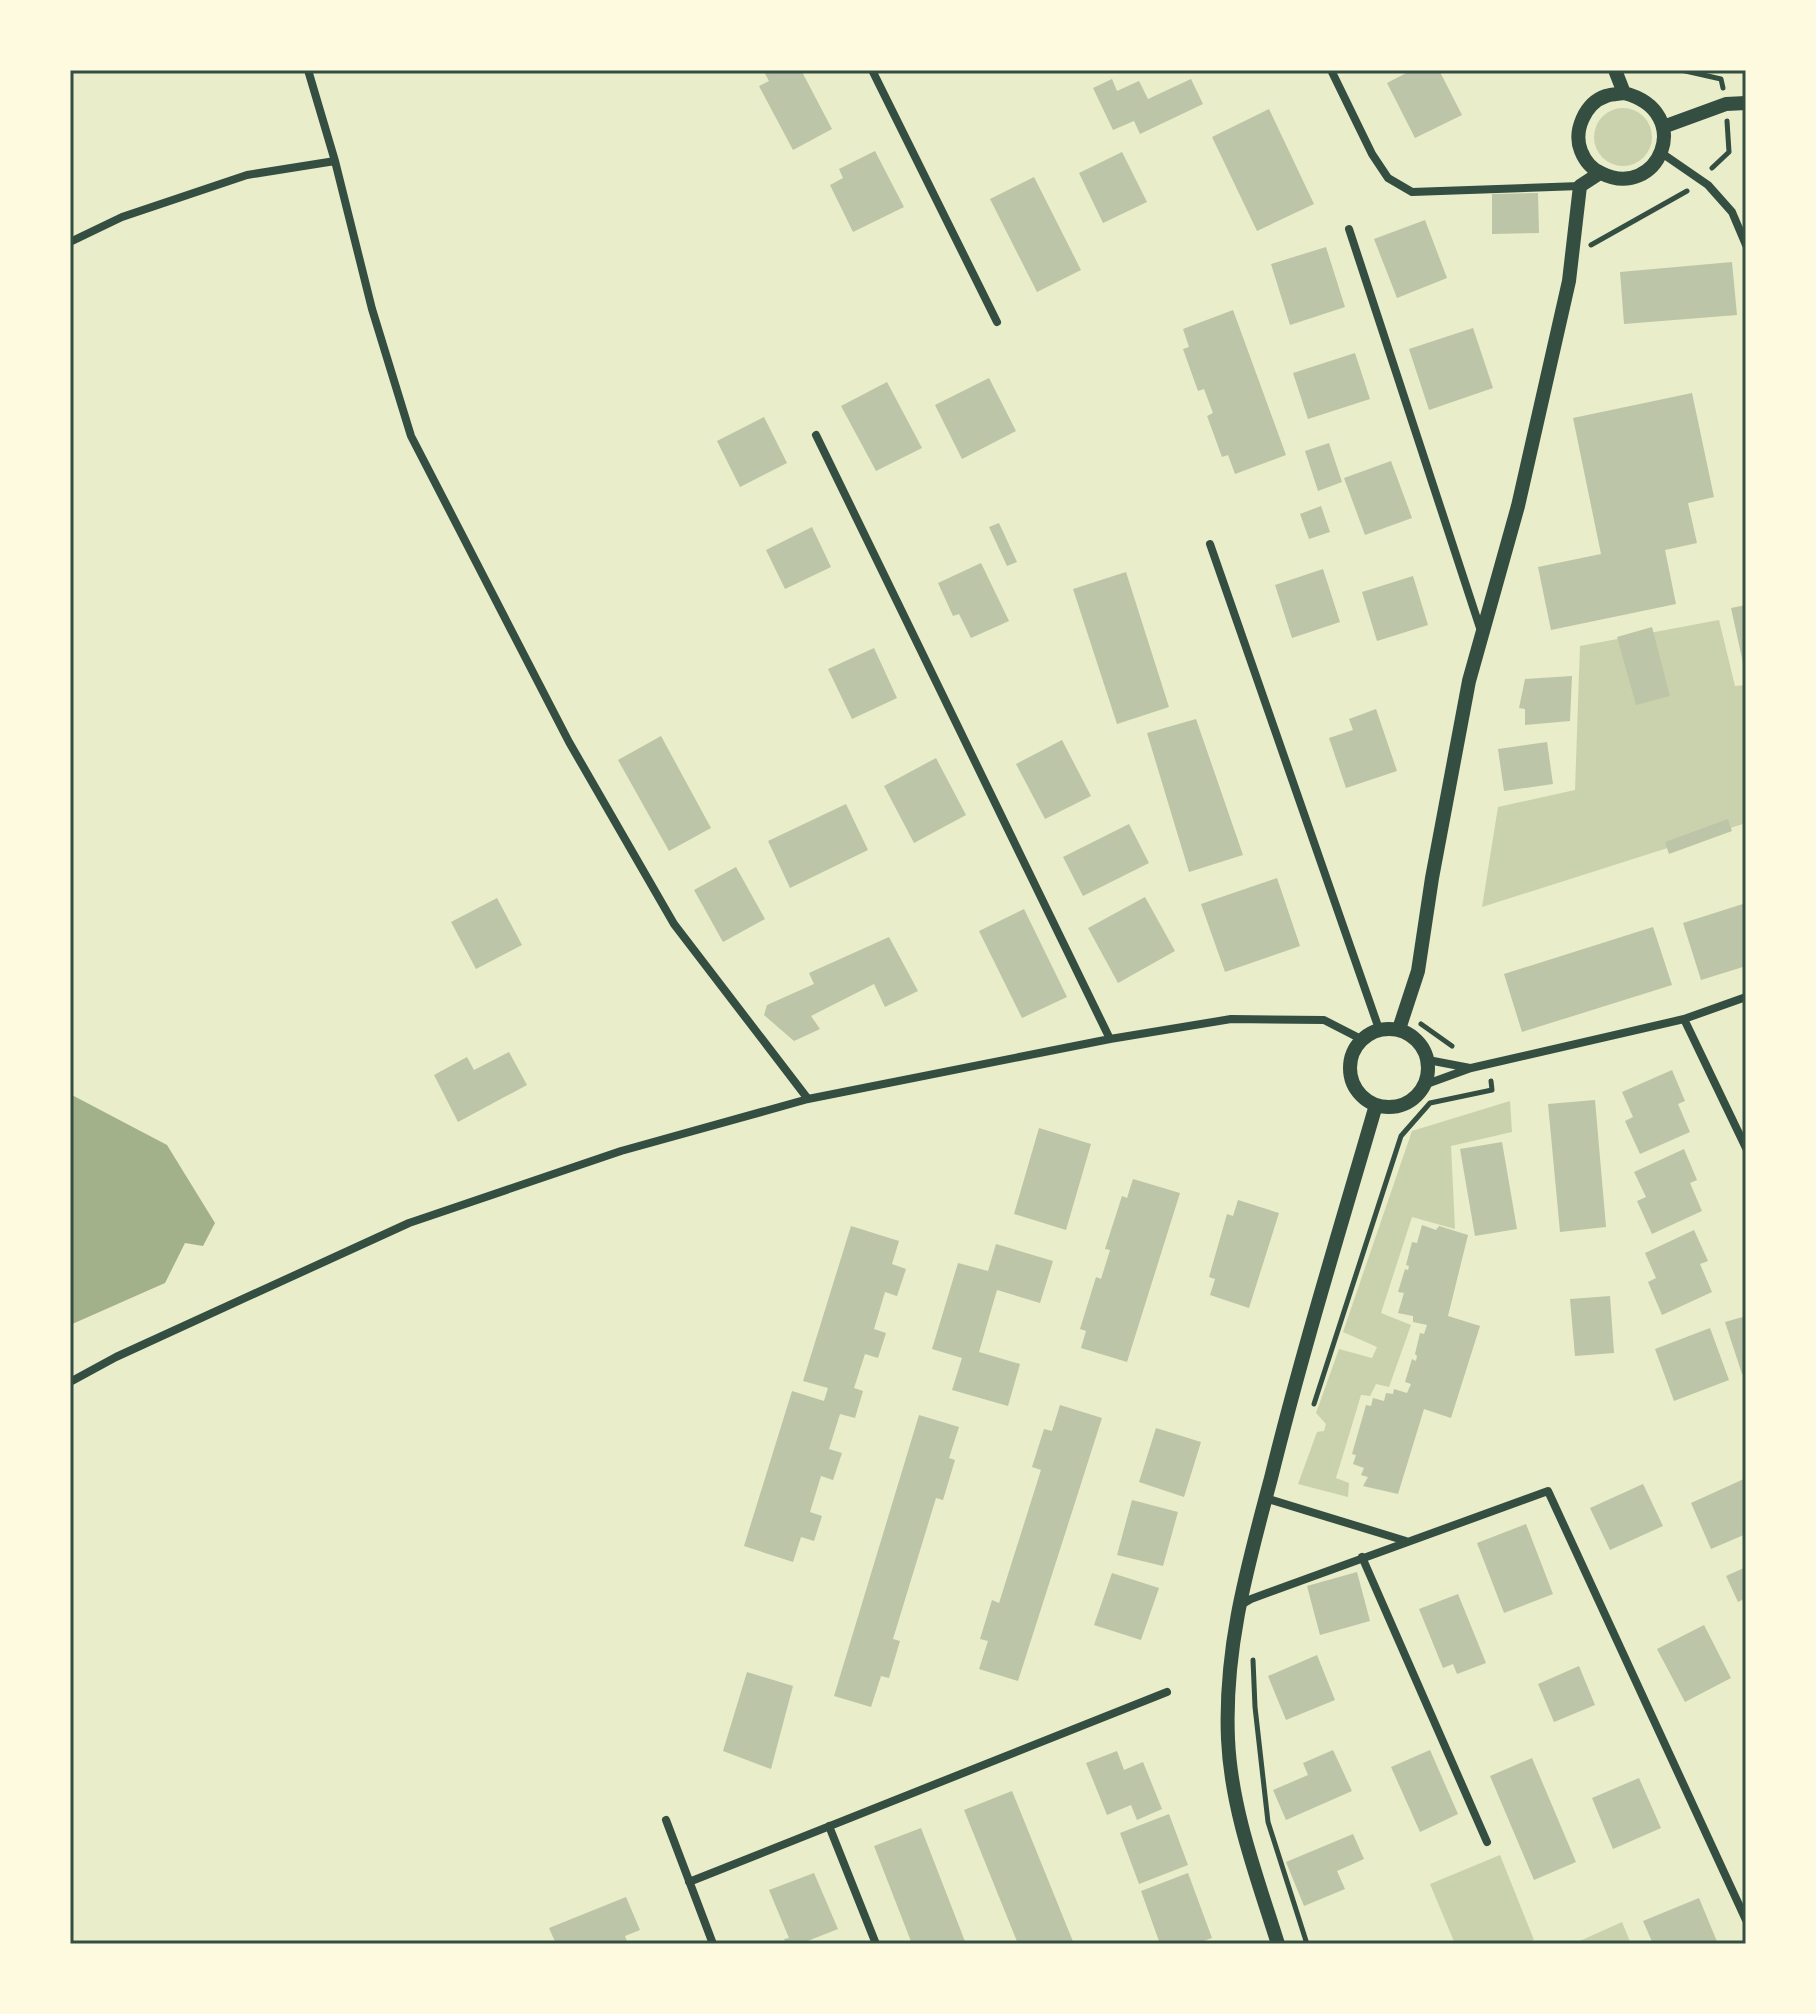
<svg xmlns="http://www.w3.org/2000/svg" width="1816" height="2014" font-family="'Fira Sans Condensed',sans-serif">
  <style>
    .green { fill: #cad2ad }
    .water { fill: #a3b18a }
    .building { fill: #bcc5a7 }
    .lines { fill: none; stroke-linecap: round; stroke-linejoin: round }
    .path { stroke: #344e41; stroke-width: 5 }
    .minor { stroke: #344e41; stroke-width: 8 }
    .tertiary { stroke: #344e41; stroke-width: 14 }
    .neatline { fill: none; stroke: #344e41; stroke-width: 3 }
  </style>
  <rect width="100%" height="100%" fill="#e9edc9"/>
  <path class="green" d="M1594 137a29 29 0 1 1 58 0a29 29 0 1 1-58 0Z
    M1719,620L1735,686L1746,685V823L1482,907L1498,807L1575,790L1580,646Z
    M1510,1101L1512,1132L1451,1146L1455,1229L1412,1217L1381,1313L1411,1325L1389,1387L1376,1384L1370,1396L1361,1395L1336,1478L1349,1483L1348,1497L1298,1484L1317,1432L1324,1431L1326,1424L1316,1413L1339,1349L1372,1358L1377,1347L1343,1332L1412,1131Z
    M1500,1855L1534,1940L1523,1944H1455L1430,1884Z
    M1622,1922L1631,1944H1573Z"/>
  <path class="water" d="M70,1094L167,1145L215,1223L203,1246L185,1243L165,1283L70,1325Z"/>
  <path class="building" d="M763,70H801L832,129L793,150L759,86L769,81Z
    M1412,70H1439L1462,115L1415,138L1387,83Z
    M1112,79L1117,91L1139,81L1148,99L1191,79L1203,104L1140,134L1134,121L1113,130L1093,88Z
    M1269,109L1314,204L1257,231L1212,137Z
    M875,151L904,207L853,232L830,185L843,178L839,169Z
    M1122,152L1147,202L1103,223L1079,173Z
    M1034,177L1081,270L1037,292L990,199Z
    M1538,193L1539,233L1492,234V194Z
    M1425,220L1447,278L1397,298L1374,239Z
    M1326,247L1345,307L1290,325L1271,264Z
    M1732,262L1737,315L1624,324L1620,272Z
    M1233,310L1286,455L1235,474L1228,455L1222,457L1207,416L1213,413L1204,389L1198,391L1183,349L1189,347L1183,329Z
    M1473,328L1493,388L1429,410L1409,349Z
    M1355,353L1370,399L1308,419L1293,373Z
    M989,378L1016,431L962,459L935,405Z
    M887,382L922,448L876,471L841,406Z
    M1692,393L1714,497L1688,503L1697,543L1665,550L1676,604L1551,630L1538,567L1601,554L1573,418Z
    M764,417L787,463L740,487L717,441Z
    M1329,443L1342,482L1318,491L1305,451Z
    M1391,461L1412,518L1365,535L1344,478Z
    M1321,506L1330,532L1309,539L1300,514Z
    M999,523L1017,562L1007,566L989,527Z
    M812,527L831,567L785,589L766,550Z
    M981,563L1009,621L971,638L959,614L953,616L938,583Z
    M1323,569L1340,622L1292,638L1275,585Z
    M1126,572L1169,707L1117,724L1073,589Z
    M1413,576L1428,625L1377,641L1362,592Z
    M1746,605V672H1745L1731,608Z
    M1652,627L1670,696L1636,705L1617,637Z
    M874,648L897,698L852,719L828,669Z
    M1572,676L1570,721L1525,725V709L1519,708L1525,679Z
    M1376,709L1397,771L1346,788L1329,738L1353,730L1349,719Z
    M1196,719L1243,855L1189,872L1147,733Z
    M661,736L711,828L669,851L618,760Z
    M1062,740L1091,796L1045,819L1016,764Z
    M1547,742L1553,784L1504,791L1498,749Z
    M936,758L966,815L914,843L884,786Z
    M846,804L868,850L790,888L768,841Z
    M1728,819L1732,831L1669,854L1665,842Z
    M1129,824L1149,863L1083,896L1063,857Z
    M736,867L765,919L723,942L694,890Z
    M1277,878L1300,946L1225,972L1201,904Z
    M1145,897L1175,951L1118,983L1088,928Z
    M497,898L522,945L476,969L451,922Z
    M1746,903V966L1701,980L1683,923Z
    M1024,909L1067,997L1022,1018L979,931Z
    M1653,927L1672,985L1522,1032L1504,974Z
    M889,937L918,991L885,1007L874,984L811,1016L820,1029L794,1041L764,1015L767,1005L814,984L809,973Z
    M509,1052L527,1085L458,1122L434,1075L467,1057L474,1070Z
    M1672,1070L1685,1101L1678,1104L1690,1132L1640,1154L1625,1121L1633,1117L1622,1092Z
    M1595,1100L1606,1227L1560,1232L1548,1104Z
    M1039,1128L1091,1144L1066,1230L1014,1214Z
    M1502,1142L1517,1229L1475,1236L1460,1149Z
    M1684,1149L1697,1180L1690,1183L1702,1211L1652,1234L1637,1201L1646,1197L1634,1172Z
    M1133,1179L1180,1193L1127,1362L1081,1348L1086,1331L1080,1329L1096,1277L1101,1279L1110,1250L1105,1249L1122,1196L1127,1198Z
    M1238,1200L1279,1213L1249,1308L1210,1295L1215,1279L1209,1277L1227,1214L1233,1216Z
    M1422,1225L1436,1230L1439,1226L1468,1235L1448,1316L1480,1326L1451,1418L1424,1409L1398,1494L1363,1486L1368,1477L1361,1475L1364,1468L1353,1464L1356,1455L1352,1454L1366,1405L1371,1406L1373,1398L1384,1401L1386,1393L1393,1394L1394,1389L1407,1393L1411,1384L1405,1382L1412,1359L1416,1361L1417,1356L1415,1354L1420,1333L1424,1334L1427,1325L1413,1322V1316L1398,1313L1404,1293L1398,1292L1405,1269L1408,1270L1409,1266L1406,1265L1412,1242L1417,1243Z
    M851,1226L899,1241L892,1264L906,1269L897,1296L885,1292L874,1329L886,1333L878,1358L865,1354L854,1388L863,1391L855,1418L840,1414L829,1449L842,1453L833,1480L821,1476L810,1512L822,1516L814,1541L801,1537L793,1562L744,1546L792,1391L824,1401L828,1388L803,1381Z
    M1694,1230L1708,1261L1700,1264L1712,1292L1662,1315L1648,1282L1656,1278L1645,1253Z
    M996,1244L1053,1261L1040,1303L997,1290L979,1352L1020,1364L1008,1406L952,1390L962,1358L932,1349L958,1263L988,1271Z
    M1610,1296L1614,1353L1575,1356L1570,1299Z
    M1746,1316V1373L1742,1374L1725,1322Z
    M1710,1328L1729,1380L1674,1401L1655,1349Z
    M1060,1405L1102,1418L1018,1681L979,1669L988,1641L980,1639L992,1600L999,1603L1041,1470L1032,1467L1044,1429L1052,1431Z
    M919,1415L959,1427L949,1458L955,1460L943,1500L936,1498L893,1639L900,1641L889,1678L881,1676L871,1707L834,1696Z
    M1156,1428L1201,1442L1184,1497L1139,1482Z
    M1746,1478V1534L1711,1549L1691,1503Z
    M1643,1484L1663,1526L1610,1550L1590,1508Z
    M1132,1500L1178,1512L1163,1566L1117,1555Z
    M1526,1524L1553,1594L1504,1613L1477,1543Z
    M1746,1567V1598L1738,1602L1726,1576Z
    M1357,1572L1370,1621L1320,1635L1307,1586Z
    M1112,1573L1159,1588L1141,1640L1094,1625Z
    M1458,1594L1486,1663L1457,1674L1453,1664L1443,1668L1419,1609Z
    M1704,1625L1731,1678L1685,1702L1657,1649Z
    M1317,1655L1335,1700L1286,1720L1268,1676Z
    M1579,1666L1595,1705L1554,1722L1538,1684Z
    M747,1672L793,1686L771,1769L723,1751Z
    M1333,1750L1352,1791L1286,1820L1273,1790L1308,1775L1303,1763Z
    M1430,1750L1458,1814L1420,1832L1391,1767Z
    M1117,1751L1124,1770L1143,1762L1162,1809L1137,1820L1131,1805L1107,1815L1086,1763Z
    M1532,1758L1576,1862L1534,1880L1490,1776Z
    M1639,1778L1661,1828L1613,1849L1592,1798Z
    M1012,1791L1074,1944H1018L964,1810Z
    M1169,1814L1188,1865L1139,1884L1120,1833Z
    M921,1828L966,1944H912L874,1846Z
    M1353,1834L1364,1859L1337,1871L1345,1889L1304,1906L1286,1862Z
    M814,1873L838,1929L800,1944H786L784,1939L789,1938L769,1890Z
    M1188,1873L1212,1938L1195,1944H1160L1141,1891Z
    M626,1897L640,1930L625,1936L628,1944H556L549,1928Z
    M1699,1898L1718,1944H1653L1643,1921Z"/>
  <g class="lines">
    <path class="path" d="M1681,70L1721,79L1723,88
      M1712,168L1729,152L1727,121
      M1591,245L1687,191
      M1421,1024L1452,1046
      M1314,1404L1401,1136L1430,1103L1492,1090L1491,1081
      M1253,1660L1255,1707L1268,1822L1307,1944"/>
    <path class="minor" d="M308,70L335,161L372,309L411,436L569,742L674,924L808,1099
      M872,70L997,322
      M1331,70L1372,154L1388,178L1412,192L1580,186
      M1663,154L1708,185L1732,212L1746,245
      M1349,229L1481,631
      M70,242L122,217L247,175L335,161
      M816,435L1110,1039
      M1210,544L1379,1029
      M1684,1019L1746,997
      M1428,1060L1470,1068
      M1424,1085L1471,1068L1684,1019L1746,1148
      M70,1382L116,1357L409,1223L621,1151L808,1099L1110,1039L1231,1019L1324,1020L1361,1039
      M1265,1498L1406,1541
      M1362,1557L1487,1842
      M1239,1606L1251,1599L1548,1491L1746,1920
      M666,1820L713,1944
      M829,1826L876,1944
      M689,1882L1167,1692"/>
    <path class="tertiary" d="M1615,70L1624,93
      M1624,93C1697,112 1658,202 1601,173C1592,169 1585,161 1581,151C1573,131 1585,103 1606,96C1612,94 1619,94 1624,93Z
      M1663,127L1726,104L1746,103
      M1350 1068a39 39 0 1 1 78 0a39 39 0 1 1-78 0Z
      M1399,1029L1418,971L1432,878L1469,681L1518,506L1569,281L1580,186L1600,173
      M1278,1944C1257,1877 1231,1809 1228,1739C1224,1647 1248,1565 1271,1478C1302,1352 1340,1229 1376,1105"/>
  </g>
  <rect width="1816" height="2014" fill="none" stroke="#fefae0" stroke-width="144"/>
  <rect x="72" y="72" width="1672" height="1870" class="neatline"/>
</svg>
